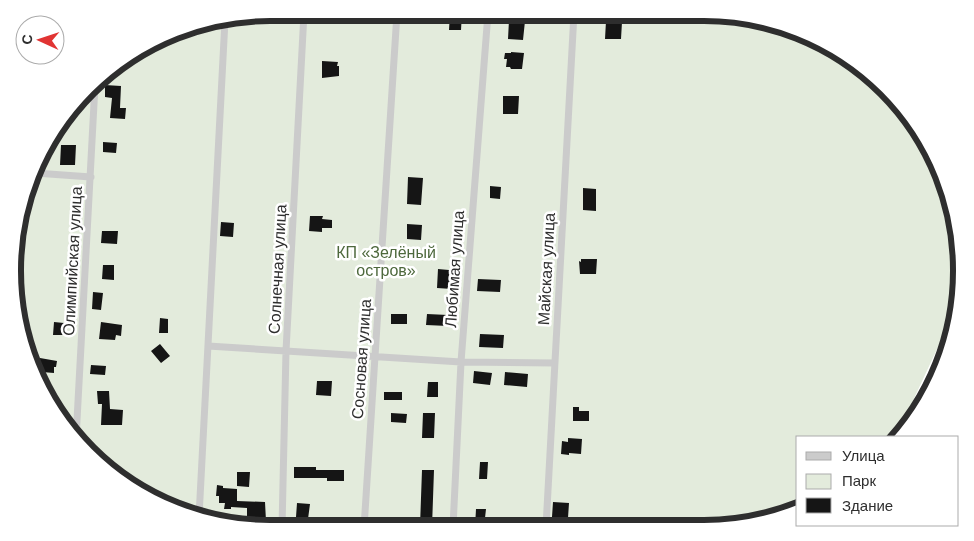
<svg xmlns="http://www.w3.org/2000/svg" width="974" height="541" font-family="Arial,sans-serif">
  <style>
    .green { fill: #e3ebdc }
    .building { fill: #151515 }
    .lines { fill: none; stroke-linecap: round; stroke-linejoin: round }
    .minor { stroke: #cbcbcb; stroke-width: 7 }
    .labels { text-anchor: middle; stroke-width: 5; stroke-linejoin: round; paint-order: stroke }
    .park-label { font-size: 16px; fill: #4d683c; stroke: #fff }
    .street-label { font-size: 16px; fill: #2e2e2e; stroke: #fff }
    .rim { fill: none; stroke: #2e2e2e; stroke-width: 6 }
  </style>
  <rect width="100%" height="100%" fill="#fff"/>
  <path class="green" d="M271,13H720L771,21L833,47L908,114L953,204L959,302L896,437H798V509L787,515L737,526L254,528L188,515L141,494L76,440L32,369L13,287L21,203L56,127L114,66L188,26Z"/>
  <path class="building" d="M450,13H462L461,30H449Z
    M509,20L525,21L523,40L508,39Z
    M606,21L622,22L621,39H605Z
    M511,52L524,53L522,69H511L510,67H506L507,59H504L505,53H511Z
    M322,61L338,62L337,66H339V76L322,78Z
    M105,85L121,86L120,108H126L125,119L110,118L112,98L105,97Z
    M503,96H519L518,114H503Z
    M103,142L117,143L116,153L103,152Z
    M61,145H76L75,165H60Z
    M408,177L423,178L421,205L407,204Z
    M490,186L501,187L500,199L490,198Z
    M583,188L596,189V211L583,210Z
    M310,216H323L322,219L332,220V228H322V232L309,231Z
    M221,222L234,223L233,237L220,236Z
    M407,224L422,225L421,240L407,239Z
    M102,231H118L117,244L101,243Z
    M581,259H597L596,274H580L579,261L581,262Z
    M103,265H114V280L102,279Z
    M438,269L449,270L453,275L452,289L437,288Z
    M478,279L501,280L500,292L477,291Z
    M93,292L103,293L101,310L92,309Z
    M391,314H407V324H391Z
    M427,314L448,315V326L426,325Z
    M160,318L168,319V333H159Z
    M54,322L64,323V335H53Z
    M101,322L122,325L121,336L116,335L115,340L99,339Z
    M480,334L504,335L503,348L479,347Z
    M160,344L170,356L161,363L151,351Z
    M40,358L57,361L56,367H54V373L42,372L43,366H39Z
    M91,365L106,366L105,375L90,374Z
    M474,371L492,373L490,385L473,383Z
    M505,372L528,374L527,387L504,385Z
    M317,381H332L331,396L316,395Z
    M428,382H438V397H427Z
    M97,391H109L110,409L123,410L122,425H101L102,404H98Z
    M384,392H402V400H384Z
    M573,407H579V411H589V421H573Z
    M391,413L407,414L406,423L391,422Z
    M423,413H435L434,438H422Z
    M568,438L582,439L581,454L569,453V455L561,454L562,441L568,442Z
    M480,462H488L487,479H479Z
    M294,467H316V470H344V481H327V478H294Z
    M422,470H434L432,527L420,526Z
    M237,472H250L249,487L237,486Z
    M217,485L223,486V488L237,489V501L265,502L266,521L247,520V508L231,507V509H224L225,503H219V496H216Z
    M553,502L569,503L568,518L552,517Z
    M297,503L310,504L308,519L296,517Z
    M476,509H486L484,527H475Z"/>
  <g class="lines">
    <path class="minor" d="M35,173L91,177
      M208,346L461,362L555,363
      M76,439L95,85
      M199,517L225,20
      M453,527L461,362L488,13
      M546,527L574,13
      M282,528L286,351L304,13
      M364,528L397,13"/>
  </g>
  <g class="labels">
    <g class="park-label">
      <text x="386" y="258">КП «Зелёный<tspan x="386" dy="18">остров»</tspan></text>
    </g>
    <g class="street-label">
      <text transform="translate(72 261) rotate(-87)" y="6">Олимпийская улица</text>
      <text transform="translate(277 269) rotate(-87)" y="6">Солнечная улица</text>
      <text transform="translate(454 269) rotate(-86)" y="6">Любимая улица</text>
      <text transform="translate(546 269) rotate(-87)" y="6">Майская улица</text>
      <text transform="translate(361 359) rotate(-86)" y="6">Сосновая улица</text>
    </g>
  </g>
  <path d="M0 0H974V541H0ZM270 21H704A249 249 0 0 1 953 270V271A249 249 0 0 1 704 520H270A249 249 0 0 1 21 271V270A249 249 0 0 1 270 21Z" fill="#fff" fill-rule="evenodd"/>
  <path class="rim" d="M270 21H704A249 249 0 0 1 953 270V271A249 249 0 0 1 704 520H270A249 249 0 0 1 21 271V270A249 249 0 0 1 270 21Z"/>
  <rect x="796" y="436" width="162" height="90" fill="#ffffff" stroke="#ababab"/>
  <rect x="806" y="452" width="25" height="8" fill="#cbcbcb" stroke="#ababab"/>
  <text x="842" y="461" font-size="15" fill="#2e2e2e">Улица</text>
  <rect x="806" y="474" width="25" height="15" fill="#e3ebdc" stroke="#ababab"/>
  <text x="842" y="486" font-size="15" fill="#2e2e2e">Парк</text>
  <rect x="806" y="498" width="25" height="15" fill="#151515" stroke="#ababab"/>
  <text x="842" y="511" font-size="15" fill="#2e2e2e">Здание</text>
  <g transform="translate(40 40) rotate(273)"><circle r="24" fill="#ffffff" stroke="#ababab"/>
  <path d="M0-4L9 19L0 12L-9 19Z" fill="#e13433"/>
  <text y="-8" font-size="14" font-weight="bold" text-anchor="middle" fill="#2e2e2e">С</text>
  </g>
</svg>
